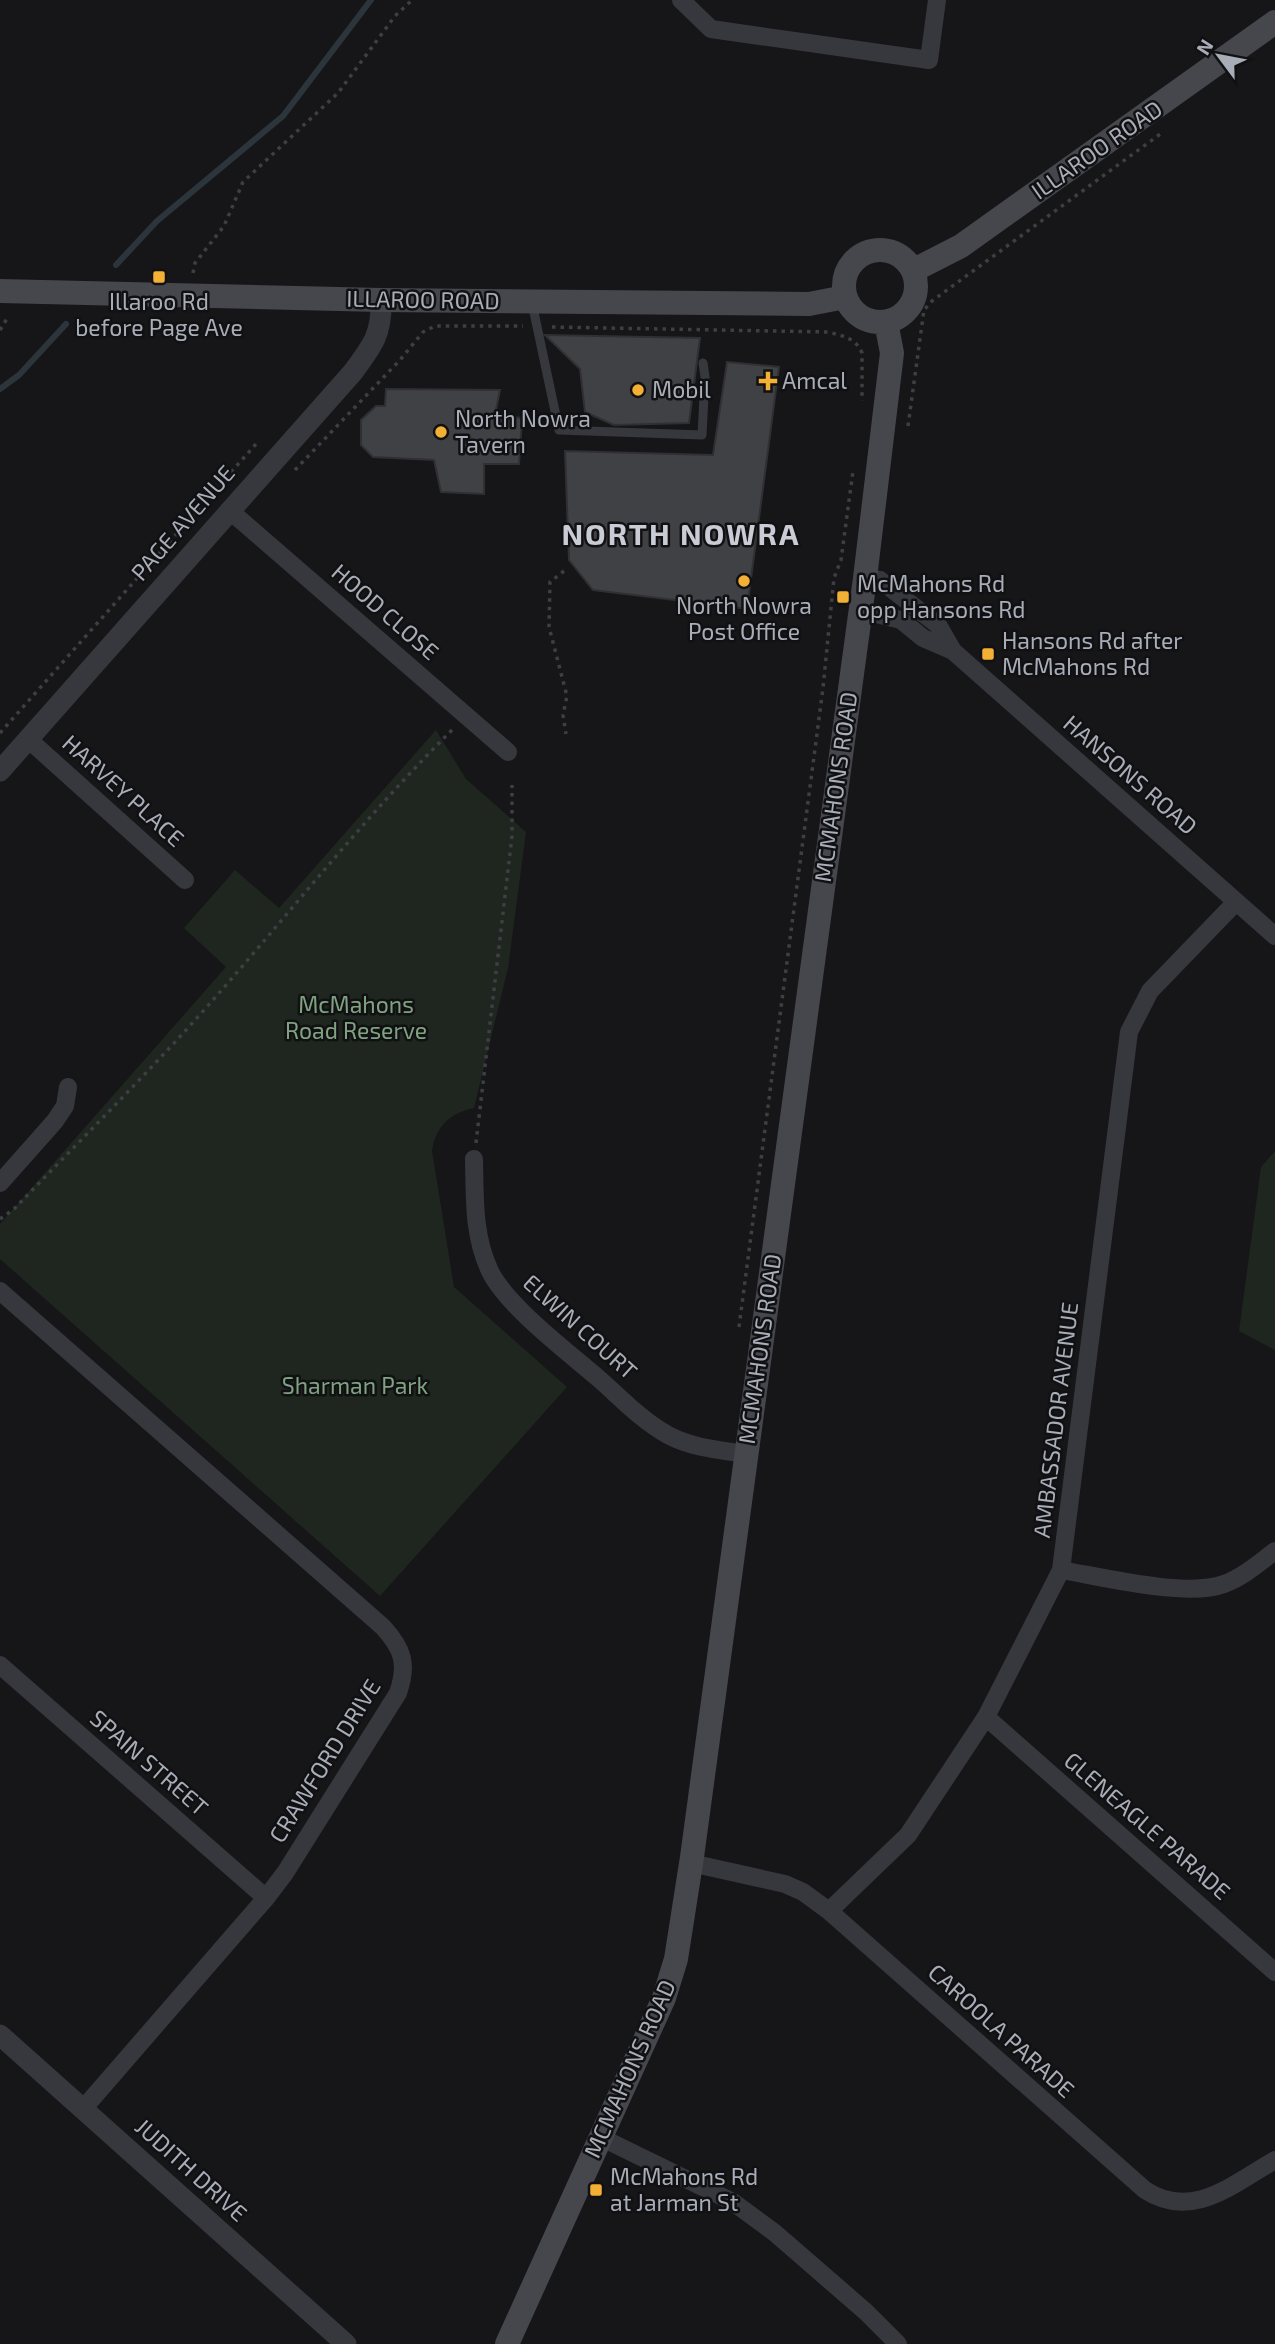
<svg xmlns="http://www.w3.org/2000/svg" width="1275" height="2344" font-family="'Exo 2',sans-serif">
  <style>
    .green { fill: #1e261f }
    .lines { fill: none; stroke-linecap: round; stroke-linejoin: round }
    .stream { stroke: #2c353c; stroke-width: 6 }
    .building { fill: #404145; stroke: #303034; stroke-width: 2 }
    .path { stroke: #3d3f44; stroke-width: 3.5; stroke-dasharray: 3.5 5; stroke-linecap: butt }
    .service { stroke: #37383d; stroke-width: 9 }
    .minor { stroke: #37383d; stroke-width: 18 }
    .tertiary { stroke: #37383d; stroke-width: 21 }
    .secondary { stroke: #45474d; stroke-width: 24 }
    .poi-dot { fill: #f2b134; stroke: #111113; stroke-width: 2.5 }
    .labels { text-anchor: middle; stroke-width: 5; stroke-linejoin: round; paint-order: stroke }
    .street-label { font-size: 23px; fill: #a8adb8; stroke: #111113 }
    .poi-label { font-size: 23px; fill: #a8adb8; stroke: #111113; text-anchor: start }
    .park-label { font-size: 23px; fill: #7fa381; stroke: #111113 }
    .district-label { font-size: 30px; font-weight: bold; letter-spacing: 2px; fill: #c9ccd4; stroke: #111113 }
  </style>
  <rect width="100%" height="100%" fill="#161618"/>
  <path class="green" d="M436,730L466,779L526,832L508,968L474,1108C450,1113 436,1126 432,1151L454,1287L567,1387L380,1596L0,1259V1224L226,967L184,928L235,870L279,908Z
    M1275,1151V1350L1239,1331L1261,1167Z"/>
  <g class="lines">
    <path class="stream" d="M116,265L157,221L283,116L371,0
      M0,389L19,375L66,324"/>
  </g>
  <path class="building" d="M545,335L700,338L689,423L614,425L585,412L580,369Z
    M727,362L779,367L747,609L593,590L569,560L565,451L713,455Z
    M386,389L500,390L495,415L522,418L519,464H484V494L441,492L434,460L373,457L361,445V420L376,406H385Z"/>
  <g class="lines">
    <path class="path" d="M193,273L195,263L224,226L243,182L338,93L395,16L412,0
      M552,327L828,332C843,336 856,338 862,353V401
      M0,330L8,317
      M908,426L924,310L932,301L1163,132
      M295,470L400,360L423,332L435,326H523
      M564,571L550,582L549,627L567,696L563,715L566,734
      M0,733L256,444L259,447
      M476,1143L512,836V785
      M0,1219L14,1209C68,1153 123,1098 176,1041C271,938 355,826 454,728
      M739,1327L823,688L834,578L841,560L853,471"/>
    <path class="service" d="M532,303L559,430L702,435L705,377L703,363"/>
    <path class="minor" d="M681,0L711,29L929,60L937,0
      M229,510L508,752
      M865,578L880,580L938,625L953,651
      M860,610L901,620L923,638L953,651L1275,936
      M28,739L185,880
      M474,1159C475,1197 473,1234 489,1269C504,1304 568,1352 598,1378C620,1397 642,1421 668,1435C692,1448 720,1450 746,1454
      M0,1183L55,1121L65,1106L68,1087
      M0,1291L383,1627C403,1649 408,1664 398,1693L285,1873L266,1898L83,2109
      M1061,1570C1102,1577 1187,1598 1224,1584C1243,1577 1259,1563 1275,1551
      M0,1665L266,1898
      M986,1717L1275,1972
      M691,1863L785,1884L803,1892L829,1911L1145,2190C1192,2221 1233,2184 1275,2160
      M829,1911L908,1835L986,1717L1061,1570L1129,1032L1150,991L1236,902
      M600,2137L733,2202L775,2233L866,2312L898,2344"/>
    <path class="tertiary" d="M0,771L353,372C373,345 382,334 381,300
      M0,2035L346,2344"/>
    <path class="secondary" d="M844 286a36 36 0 1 1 72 0a36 36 0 1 1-72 0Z
      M914,270L961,246L1275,22
      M0,291L381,300L809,304L845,297
      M507,2344L664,1998L676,1959L692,1857L865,578L892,353L886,322"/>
  </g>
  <g class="poi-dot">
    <rect x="152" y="270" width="14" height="14" rx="3.5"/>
    <path d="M764.5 370.5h7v7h7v7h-7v7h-7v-7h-7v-7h7z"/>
    <circle cx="638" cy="390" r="7"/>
    <circle cx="441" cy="432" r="7"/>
    <circle cx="744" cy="581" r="7"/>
    <rect x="836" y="590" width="14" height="14" rx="3.5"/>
    <rect x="981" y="647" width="14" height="14" rx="3.5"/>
    <rect x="589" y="2183" width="14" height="14" rx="3.5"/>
  </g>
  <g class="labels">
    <g class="street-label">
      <text transform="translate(1097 150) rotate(-35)" y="8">ILLAROO ROAD</text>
      <text transform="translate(423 300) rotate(1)" y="8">ILLAROO ROAD</text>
      <text transform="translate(183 523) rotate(-49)" y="8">PAGE AVENUE</text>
      <text transform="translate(385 612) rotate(41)" y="8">HOOD CLOSE</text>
      <text transform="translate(1130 775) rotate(41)" y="8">HANSONS ROAD</text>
      <text transform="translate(836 787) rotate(-82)" y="8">MCMAHONS ROAD</text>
      <text transform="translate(123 791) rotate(42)" y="8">HARVEY PLACE</text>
      <text transform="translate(580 1327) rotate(42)" y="8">ELWIN COURT</text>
      <text transform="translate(760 1349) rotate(-82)" y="8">MCMAHONS ROAD</text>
      <text transform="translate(1056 1420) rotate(-83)" y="8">AMBASSADOR AVENUE</text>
      <text transform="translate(325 1761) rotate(-58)" y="8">CRAWFORD DRIVE</text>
      <text transform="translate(149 1763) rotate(41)" y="8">SPAIN STREET</text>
      <text transform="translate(1147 1826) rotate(41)" y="8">GLENEAGLE PARADE</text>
      <text transform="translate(1001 2031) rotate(42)" y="8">CAROOLA PARADE</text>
      <text transform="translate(630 2069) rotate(-66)" y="8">MCMAHONS ROAD</text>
      <text transform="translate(191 2170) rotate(42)" y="8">JUDITH DRIVE</text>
    </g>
    <g class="poi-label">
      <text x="159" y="310" text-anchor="middle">Illaroo Rd<tspan x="159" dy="26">before Page Ave</tspan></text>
      <text x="782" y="389">Amcal</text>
      <text x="652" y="398">Mobil</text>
      <text x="455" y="427">North Nowra<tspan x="455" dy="26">Tavern</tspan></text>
      <text x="857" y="592">McMahons Rd<tspan x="857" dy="26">opp Hansons Rd</tspan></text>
      <text x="744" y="614" text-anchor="middle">North Nowra<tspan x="744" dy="26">Post Office</tspan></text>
      <text x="1002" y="649">Hansons Rd after<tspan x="1002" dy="26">McMahons Rd</tspan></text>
      <text x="610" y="2185">McMahons Rd<tspan x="610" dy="26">at Jarman St</tspan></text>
    </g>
    <g class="park-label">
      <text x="356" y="1013">McMahons<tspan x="356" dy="26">Road Reserve</tspan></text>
      <text x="355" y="1394">Sharman Park</text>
    </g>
    <g class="district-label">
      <text x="681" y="545">NORTH NOWRA</text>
    </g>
  </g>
  <g transform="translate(1219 56) rotate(302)" stroke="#111113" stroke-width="5" paint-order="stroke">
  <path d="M0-5L12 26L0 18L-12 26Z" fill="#a8adb8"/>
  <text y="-10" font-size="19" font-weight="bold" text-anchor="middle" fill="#a8adb8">N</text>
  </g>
</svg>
